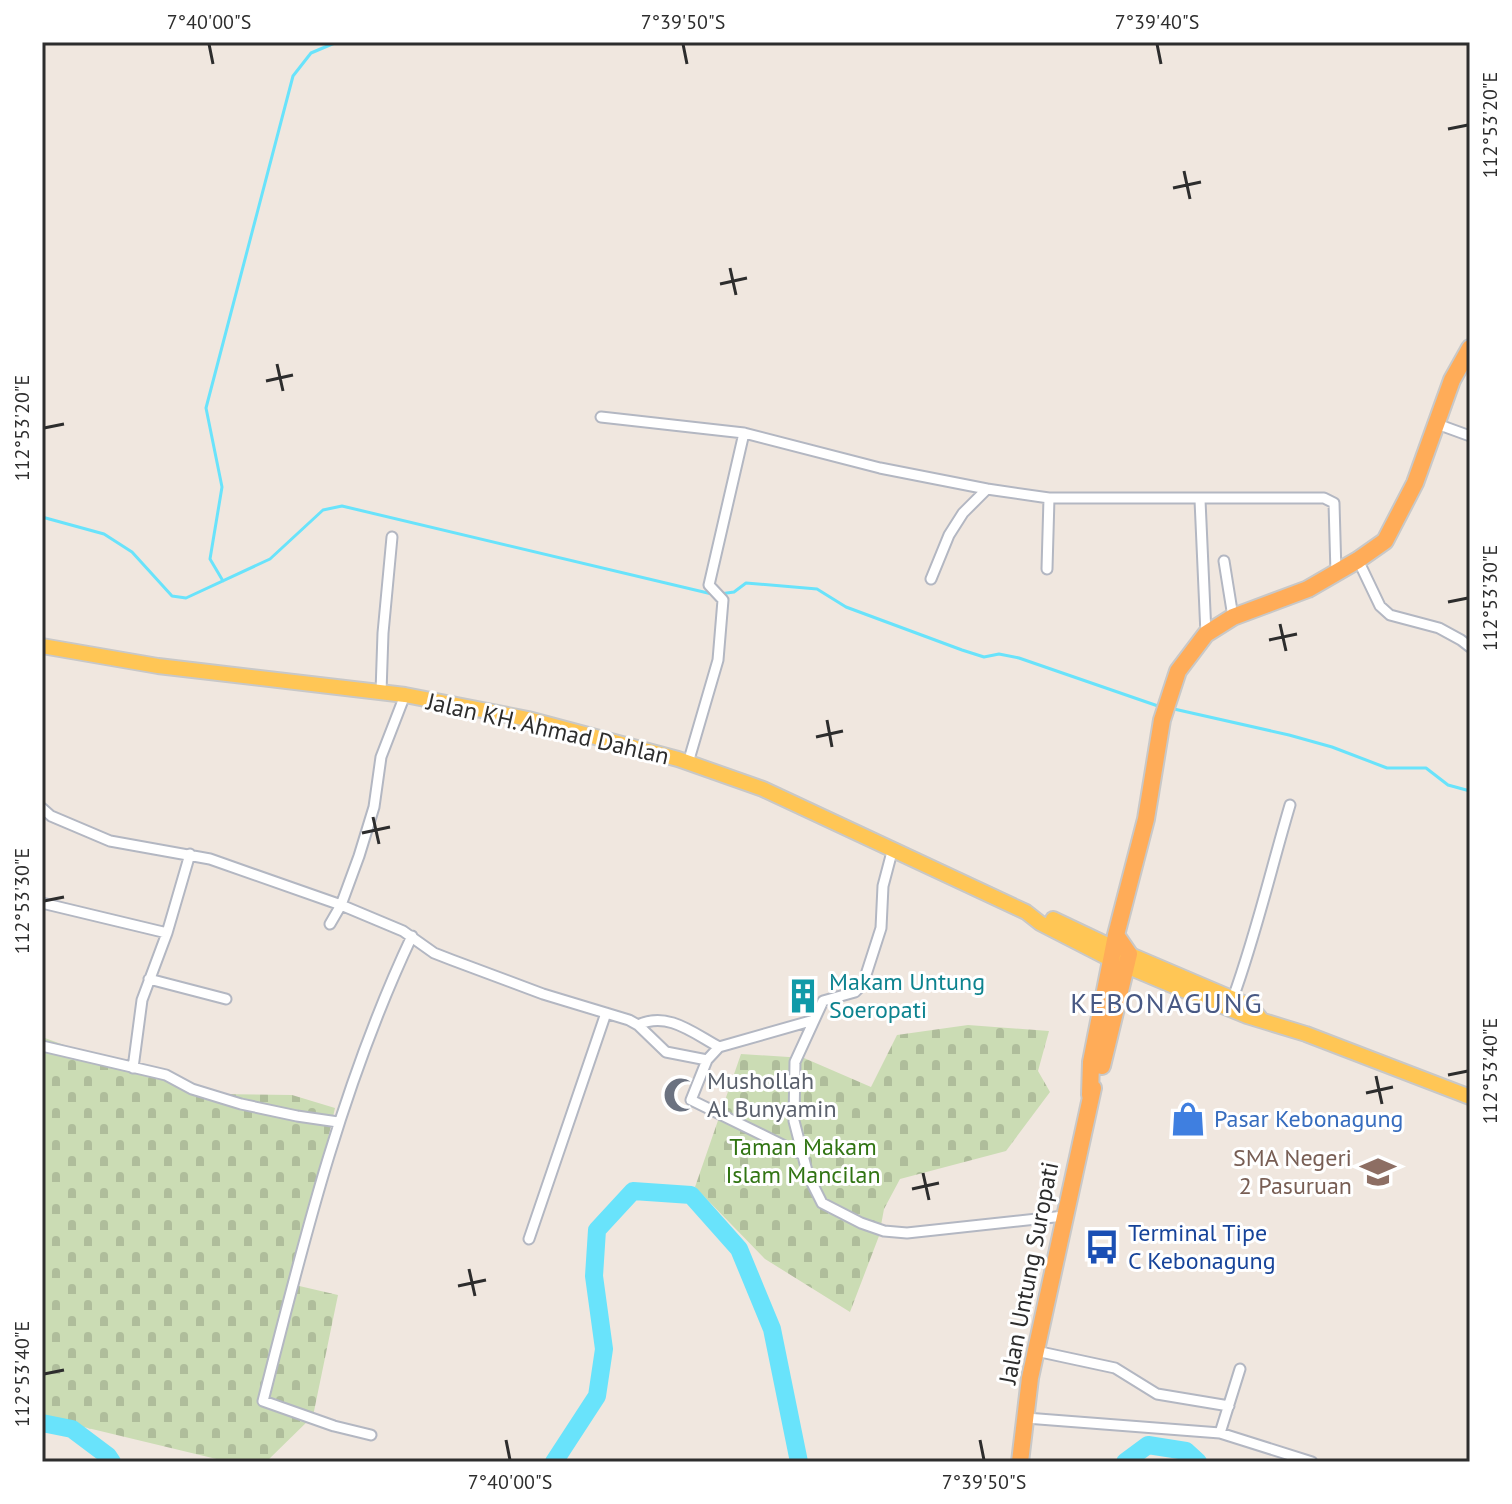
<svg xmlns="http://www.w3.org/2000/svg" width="1512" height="1504" font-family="'PT Sans',sans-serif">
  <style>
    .cemetery { fill: url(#cemetery-stones) }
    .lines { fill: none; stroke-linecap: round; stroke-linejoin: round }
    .stream { stroke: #69e3fb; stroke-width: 3 }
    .river { stroke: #69e3fb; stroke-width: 18 }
    .minor-casing { stroke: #b3b7c2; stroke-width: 13 }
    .primary-casing { stroke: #c8c8c8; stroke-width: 18 }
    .trunk-casing { stroke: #c8c8c8; stroke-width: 20 }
    .minor { stroke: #fff; stroke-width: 9 }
    .primary { stroke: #ffc655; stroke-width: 14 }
    .trunk { stroke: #ffac58; stroke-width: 16 }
    .ticks { fill: none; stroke: #2d2d2d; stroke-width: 3 }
    .labels { text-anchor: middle; stroke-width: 6; stroke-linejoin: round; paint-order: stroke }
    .street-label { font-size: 24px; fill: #2d2d2d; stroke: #fff }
    .culture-label { font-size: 24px; fill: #0d838f; stroke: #fff; text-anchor: start }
    .worship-label { font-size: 24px; fill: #5b616d; stroke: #fff; text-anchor: start }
    .shop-label { font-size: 24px; fill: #366cbe; stroke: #fff; text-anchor: start }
    .park-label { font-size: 24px; fill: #317413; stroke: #fff }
    .education-label { font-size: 24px; fill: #785e54; stroke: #fff; text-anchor: end }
    .transit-label { font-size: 24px; fill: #164399; stroke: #fff; text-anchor: start }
    .quarter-label { font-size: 28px; letter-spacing: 2px; fill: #485984; stroke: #fff }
    .neatline { fill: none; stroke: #2d2d2d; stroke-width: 3 }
    .ticks-label { font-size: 20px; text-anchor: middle; fill: #2d2d2d }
  </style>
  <defs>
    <pattern id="cemetery-stones" width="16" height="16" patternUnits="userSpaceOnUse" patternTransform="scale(2)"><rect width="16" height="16" fill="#cbdcb4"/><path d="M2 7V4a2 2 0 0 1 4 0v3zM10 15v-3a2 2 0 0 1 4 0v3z" fill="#afbd9b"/></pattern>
  </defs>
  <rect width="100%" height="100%" fill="#f0e7df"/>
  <path class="cemetery" d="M968,1025L1049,1031L1038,1071L1050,1092L1006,1151L900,1179L884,1209L879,1236L850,1312L765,1259L695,1187L741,1054L804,1058L871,1087L897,1035Z
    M42,1037L114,1063L130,1059L209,1094L292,1095L335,1108L295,1285L338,1295L313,1416L266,1462H229L42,1417Z"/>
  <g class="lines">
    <path class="stream" d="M42,517L104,534L132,552L172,596L186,598L270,559L323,510L342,506L712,594
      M223,581L210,559L222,487L206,408L293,76L311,53L337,42
      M720,594L734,592L746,583L817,589L846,607L962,650L984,657L999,654L1019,658L1158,706
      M1174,709L1289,735L1332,747L1387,768H1426L1448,785L1470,791"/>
    <path class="river" d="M42,1423L72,1429L108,1456L112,1462
      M554,1462L597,1396L604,1349L594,1276L597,1230L633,1191L691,1195L739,1249L772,1329L799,1462
      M1125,1462L1148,1445L1186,1451L1198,1462"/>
    <g class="minor-casing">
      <path id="minor" d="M601,417L744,433L880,468L987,489
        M1437,424L1470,436
        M1200,500L1206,634
        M1358,560L1380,606L1390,615L1439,628L1461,640L1470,647
        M1224,561L1233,617
        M1047,569L1049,498H1324L1334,503L1336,573
        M931,579L949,535L963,513L987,489L1049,498
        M381,692L383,633L392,537
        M688,763L718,660L723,600L709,585L744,433
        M42,808L51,816L110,841L210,859L341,905L403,931L434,953L452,960L543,994L629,1020L638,1025L666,1052L707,1060
        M893,848L883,886L881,928L863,984L855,992L823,1001L795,1062L794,1121L808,1175L822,1203L861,1223L884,1231L907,1233L1064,1216
        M42,903L167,933
        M330,924L341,905L359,856L374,807L381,757L405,695
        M149,979L226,999
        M1233,998C1256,935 1271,869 1290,805
        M638,1025C668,1011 693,1033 719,1047L814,1020
        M42,1046L166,1075L192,1089L241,1104L297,1116L338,1122
        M719,1047L707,1060L691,1100L803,1155
        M133,1068L142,1000L167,933L190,854
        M529,1239L606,1013
        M1036,1351L1115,1368L1157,1394L1229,1406
        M1026,1418L1220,1433L1312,1462
        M1220,1433L1240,1369
        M371,1435L334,1426L263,1401C303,1243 342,1084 412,936"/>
    </g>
    <g class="primary-casing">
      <path id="primary" d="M42,646L158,666L405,695L528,719L678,759L763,789L1026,912L1040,923L1112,960L1169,984L1247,1016L1306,1034L1470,1097
        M1053,919L1114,948L1250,1006L1260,1018"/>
    </g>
    <g class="trunk-casing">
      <path id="trunk" d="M1102,1066L1129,954L1116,935
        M1090,1095L1091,1062L1116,935L1146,819L1162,720L1178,671L1206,634L1233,617L1308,589L1358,560L1385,541L1415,483L1452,380L1470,348
        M1020,1462L1030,1378L1093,1088"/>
    </g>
    <use href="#minor" class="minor"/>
    <use href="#primary" class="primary"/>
    <use href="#trunk" class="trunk"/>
  </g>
  <path class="ticks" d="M209,44L213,64M683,44L687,64M1157,44L1161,64M1448,129L1468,125M1184,171L1190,199M1173,188L1201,182M730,268L736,295M720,284L747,278M277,364L283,391M266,381L293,375M44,428L64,424M1448,602L1468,598M1280,624L1286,651M1269,640L1297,634M827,720L832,747M816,737L843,731M373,817L379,844M362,833L390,827M44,901L64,897M1448,1075L1468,1071M1376,1076L1382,1104M1366,1093L1393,1087M923,1173L929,1200M912,1189L939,1183M469,1269L475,1296M458,1286L486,1280M44,1374L64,1370M506,1440L510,1460M980,1440L984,1460"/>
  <defs>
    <g id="building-bare" transform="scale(2.76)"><path d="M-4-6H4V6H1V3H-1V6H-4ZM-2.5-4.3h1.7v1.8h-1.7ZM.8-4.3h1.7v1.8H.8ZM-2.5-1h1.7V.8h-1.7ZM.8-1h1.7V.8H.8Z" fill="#0f9aa8" stroke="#fff" stroke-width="2.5" paint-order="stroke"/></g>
    <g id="mosque-bare" transform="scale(2.76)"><path d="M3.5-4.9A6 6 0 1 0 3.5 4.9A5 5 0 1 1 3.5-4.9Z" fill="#6b7280" stroke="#fff" stroke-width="2.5" paint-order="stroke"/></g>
    <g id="shop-bare" transform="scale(2.76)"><path d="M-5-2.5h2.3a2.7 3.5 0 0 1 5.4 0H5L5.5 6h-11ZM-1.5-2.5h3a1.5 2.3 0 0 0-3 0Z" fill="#3f7fe0" stroke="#fff" stroke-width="2.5" paint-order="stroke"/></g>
    <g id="university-bare" transform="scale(2.76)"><path d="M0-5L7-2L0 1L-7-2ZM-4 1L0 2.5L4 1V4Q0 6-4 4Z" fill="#8d6e63" stroke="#fff" stroke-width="2.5" paint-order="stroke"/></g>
    <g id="bus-bare" transform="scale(2.76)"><path d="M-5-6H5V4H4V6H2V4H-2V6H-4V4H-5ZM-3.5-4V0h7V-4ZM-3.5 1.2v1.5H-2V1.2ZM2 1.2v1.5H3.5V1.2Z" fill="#1a4fb4" stroke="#fff" stroke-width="2.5" paint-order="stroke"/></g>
  </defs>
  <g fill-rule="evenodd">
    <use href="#building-bare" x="803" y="996"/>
    <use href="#mosque-bare" x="681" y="1095"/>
    <use href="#shop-bare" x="1188" y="1119"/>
    <use href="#university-bare" x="1378" y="1172"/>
    <use href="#bus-bare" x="1102" y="1247"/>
  </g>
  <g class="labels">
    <g class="street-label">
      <text transform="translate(548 729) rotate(13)" y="8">Jalan KH. Ahmad Dahlan</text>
      <text transform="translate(1029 1273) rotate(-79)" y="8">Jalan Untung Suropati</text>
    </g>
    <g class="culture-label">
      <text x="829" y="990">Makam Untung<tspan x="829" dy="28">Soeropati</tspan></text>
    </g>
    <g class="worship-label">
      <text x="707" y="1089">Mushollah<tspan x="707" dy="28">Al Bunyamin</tspan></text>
    </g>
    <g class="shop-label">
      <text x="1214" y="1127">Pasar Kebonagung</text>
    </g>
    <g class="park-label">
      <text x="803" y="1155">Taman Makam<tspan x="803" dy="28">Islam Mancilan</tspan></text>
    </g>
    <g class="education-label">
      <text x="1352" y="1166">SMA Negeri<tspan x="1352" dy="28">2 Pasuruan</tspan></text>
    </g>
    <g class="transit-label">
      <text x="1128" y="1241">Terminal Tipe<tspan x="1128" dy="28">C Kebonagung</tspan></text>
    </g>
    <g class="quarter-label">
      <text x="1167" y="1013">KEBONAGUNG</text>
    </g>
  </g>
  <rect width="1512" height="1504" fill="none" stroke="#ffffff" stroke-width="88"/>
  <rect x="44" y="44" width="1424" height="1416" class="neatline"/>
  <g class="ticks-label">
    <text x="209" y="29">7°40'00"S</text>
    <text x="683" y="29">7°39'50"S</text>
    <text x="1157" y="29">7°39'40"S</text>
    <text transform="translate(1490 125) rotate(-90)" y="7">112°53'20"E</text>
    <text transform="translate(22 428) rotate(-90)" y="7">112°53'20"E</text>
    <text transform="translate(1490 598) rotate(-90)" y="7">112°53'30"E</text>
    <text transform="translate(22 901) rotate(-90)" y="7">112°53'30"E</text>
    <text transform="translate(1490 1071) rotate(-90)" y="7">112°53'40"E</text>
    <text transform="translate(22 1374) rotate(-90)" y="7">112°53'40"E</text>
    <text x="510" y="1489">7°40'00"S</text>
    <text x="984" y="1489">7°39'50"S</text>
  </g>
</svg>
